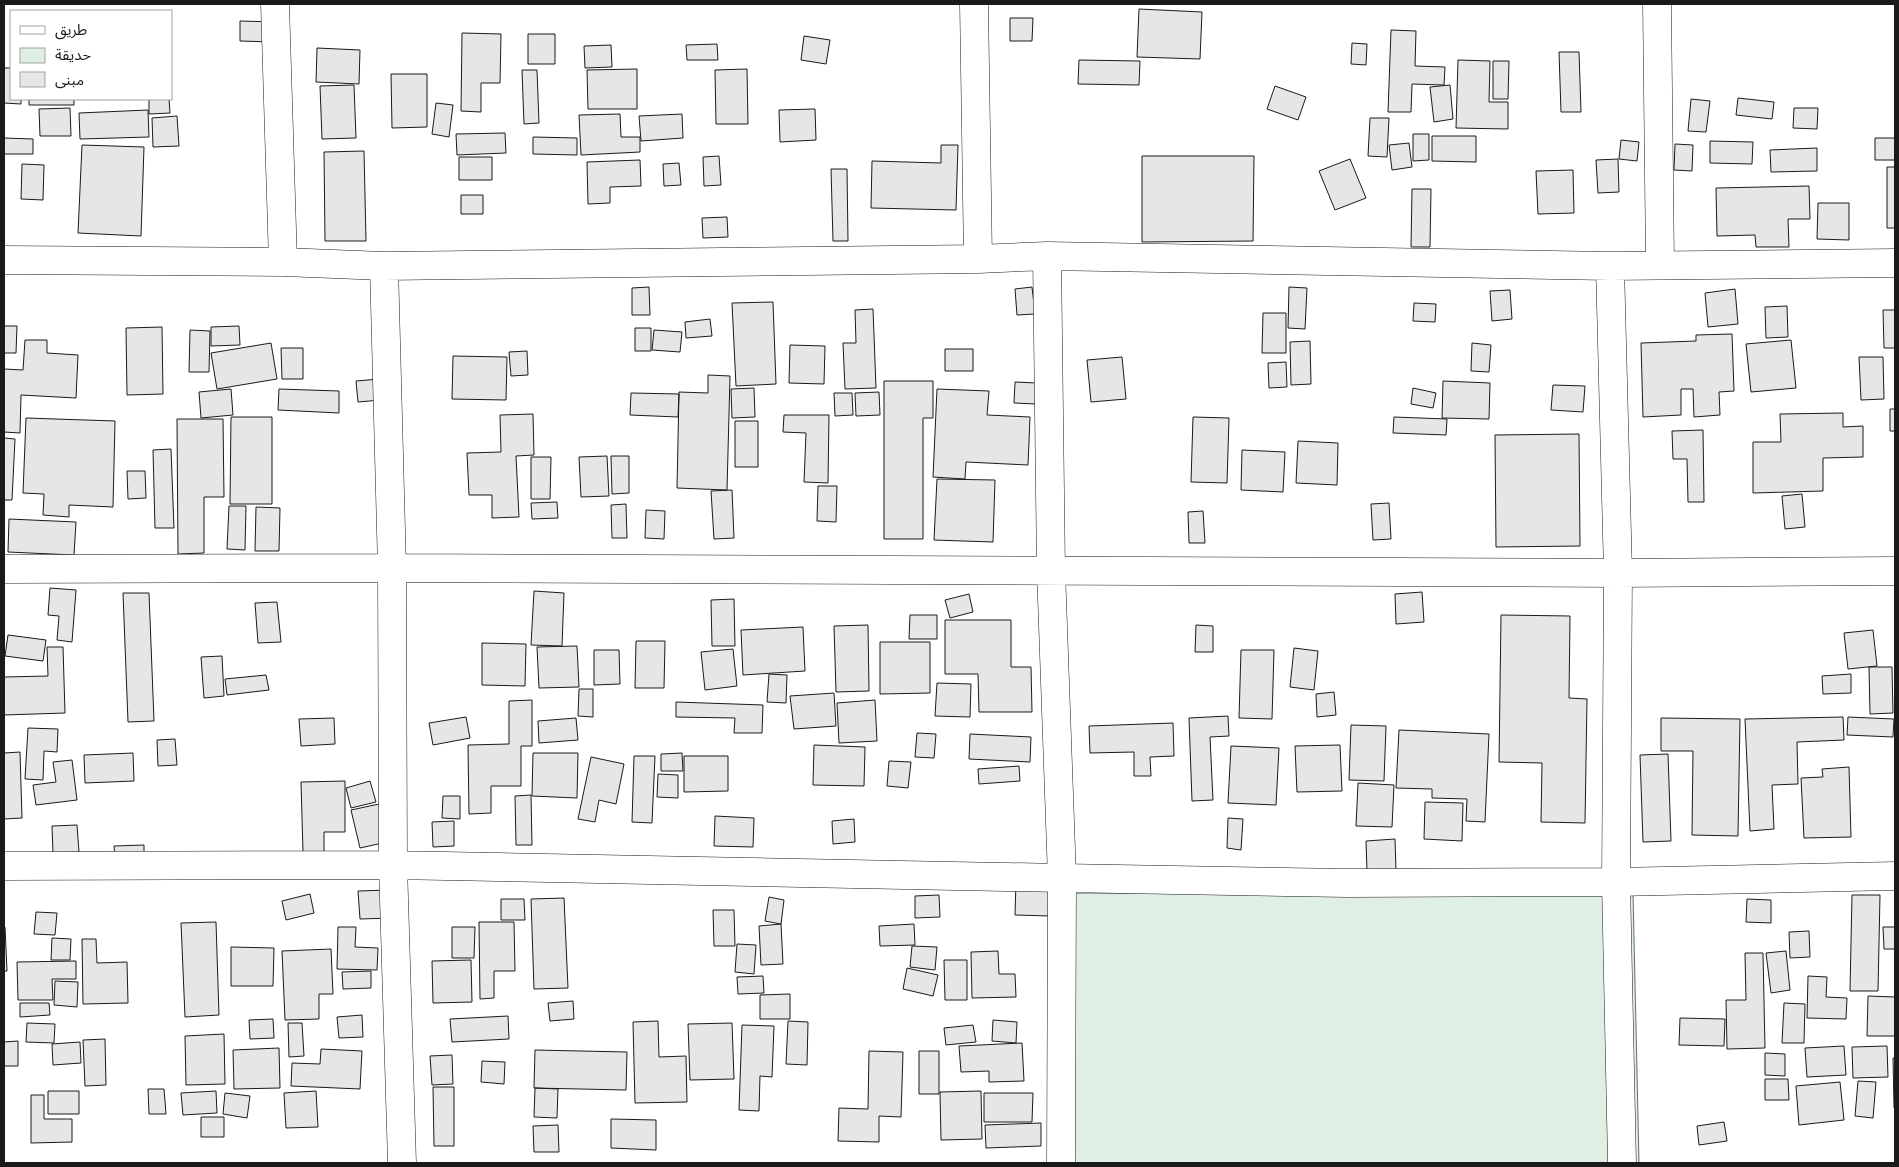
<svg xmlns="http://www.w3.org/2000/svg" width="1899" height="1167" font-family="'Asap Condensed','Noto Sans Arabic',sans-serif">
  <style>
    .green { fill: #e0efe3; stroke: #6a6a6a }
    .building { fill: #e6e6e6; stroke: #1a1a1a }
    .lines { fill: none; stroke-linecap: round; stroke-linejoin: round }
    .minor-casing { stroke: #1a1a1a; stroke-width: 29 }
    .minor { stroke: #fff; stroke-width: 28 }
  </style>
  <rect width="100%" height="100%" fill="#fff"/>
  <path class="green" d="M1070,893H1633L1639,1163H1067Z"/>
  <path class="building" d="M1139,9L1202,12L1200,59L1137,57Z
    M1010,18H1033L1032,41H1010Z
    M240,21L274,22L273,42L240,41Z
    M1391,30L1416,31L1415,66L1445,67L1444,85L1412,84L1411,112H1388Z
    M462,33L501,34L500,83H481V112L461,111Z
    M528,34H555V64H528Z
    M804,36L830,40L826,64L801,60Z
    M1352,43L1367,44L1366,65L1351,64Z
    M717,44L718,60H687L686,45Z
    M611,45L612,67L585,68L584,46Z
    M317,48L360,50L359,84L316,82Z
    M1559,52H1579L1581,112H1561Z
    M1079,60L1140,61L1139,85L1078,84Z
    M1458,60L1490,61L1489,102H1508V129L1456,128Z
    M1493,61H1509L1508,99H1493Z
    M4,68H11V99H21V104L4,103Z
    M637,69V109H588L587,70Z
    M747,69L748,124H716L715,70Z
    M522,70H537L539,123L524,124Z
    M391,74H427V127L392,128Z
    M354,85L356,138L322,139L320,86Z
    M1450,85L1453,119L1434,122L1430,87Z
    M1275,86L1306,97L1298,120L1267,109Z
    M1738,98L1774,102L1772,119L1736,115Z
    M29,99H74V105H29Z
    M149,99H169L170,113L149,114Z
    M1691,99L1710,101L1706,132L1688,131Z
    M436,103L453,105L449,137L432,134Z
    M70,108L71,136H40L39,109Z
    M1794,108H1818L1817,129L1793,128Z
    M815,109L816,140L780,142L779,110Z
    M148,110L149,137L80,139L79,113Z
    M620,114L621,137H640V152L581,155L579,115Z
    M682,114L683,138L641,141L639,116Z
    M177,116L179,146L153,147L152,118Z
    M1370,118H1389L1387,157L1368,156Z
    M505,133L506,153L457,155L456,134Z
    M1413,134H1429V160L1413,161Z
    M1432,136H1476V162L1432,161Z
    M533,137L577,138V155L533,154Z
    M4,138L33,139V154H4Z
    M1875,138H1895V160H1875Z
    M1621,140L1639,142L1637,161L1619,159Z
    M1710,141L1753,142L1752,164L1710,163Z
    M1409,143L1412,167L1392,170L1389,145Z
    M1675,144L1693,145L1692,171L1674,170Z
    M82,145L144,147L141,236L78,233Z
    M941,145H958L956,210L871,208L872,161L941,163Z
    M1817,148V171L1771,172L1770,150Z
    M364,151L366,241H325L324,152Z
    M719,156L721,185L704,186L703,157Z
    M1142,156H1254L1253,241L1142,242Z
    M459,157H492V180H459Z
    M1350,159L1366,198L1335,210L1319,171Z
    M1618,159L1619,192L1598,193L1596,160Z
    M640,160L641,186L610,187V203L588,204L587,162Z
    M679,163L681,185L664,186L663,164Z
    M22,164L44,165L43,200L21,199Z
    M1887,167H1895V228H1887Z
    M831,169H847L848,241H833Z
    M1573,170L1574,213L1538,214L1536,171Z
    M1809,186L1810,219H1788L1789,247H1756L1755,235L1717,236L1716,188Z
    M1412,189H1431L1430,247H1411Z
    M461,195H483V214H461Z
    M1818,203H1849V240L1817,239Z
    M727,217L728,237L703,238L702,218Z
    M649,287L650,315H632V288Z
    M1032,287L1035,314L1017,315L1015,289Z
    M1289,287L1307,288L1305,329L1288,328Z
    M1735,289L1738,324L1708,327L1705,293Z
    M1510,290L1512,319L1492,321L1490,291Z
    M773,302L776,384L736,386L732,303Z
    M1414,303L1436,304L1435,322L1413,321Z
    M1787,306L1788,337L1766,338L1765,307Z
    M873,309L876,388L845,389L843,343H856L855,310Z
    M1883,310H1895V348H1884Z
    M1263,313H1286V353H1262Z
    M710,319L712,336L686,338L685,322Z
    M4,326H17L16,353H4Z
    M239,326L240,345L211,346V327Z
    M162,327L163,394L127,395L126,328Z
    M635,328H651V351H635Z
    M190,330L210,331L209,372H189Z
    M654,330L682,332L680,352L652,350Z
    M1732,334L1734,391L1719,392L1720,415L1694,417L1693,389H1681V415L1643,417L1641,343L1696,341V335Z
    M25,340H47V353L78,355L76,398L21,395L20,433L4,432V369L23,370Z
    M1791,340L1796,388L1751,392L1746,344Z
    M1310,341L1311,384L1291,385L1290,342Z
    M271,343L277,379L217,389L211,353Z
    M1472,343L1491,345L1489,372L1471,371Z
    M790,345L825,346L824,384L789,383Z
    M281,348H303V379H282Z
    M945,349H973V371H945Z
    M527,351L528,375L511,376L509,352Z
    M453,356L507,357L506,400L452,399Z
    M1122,357L1126,399L1091,402L1087,360Z
    M1859,357H1883L1884,399L1861,400Z
    M1286,362L1287,387L1269,388L1268,363Z
    M708,375L730,376L727,490L677,488L679,392L708,393Z
    M379,379L381,400L358,402L356,381Z
    M884,381H933V418H923V539H884Z
    M1443,381L1490,383L1489,419L1442,418Z
    M1015,382L1037,383L1036,404L1014,403Z
    M1553,385L1585,386L1583,412L1551,410Z
    M754,388L755,417L732,418L731,389Z
    M1413,388L1436,393L1433,408L1411,404Z
    M231,389L233,415L201,418L199,392Z
    M279,389L339,391V413L278,410Z
    M937,389L989,391L987,415L1030,417L1028,465L966,462L965,479L933,477Z
    M879,392L880,415L856,416L855,393Z
    M631,393L679,394L678,417L630,415Z
    M834,393H852L853,415L835,416Z
    M1890,409H1895V431H1890Z
    M1843,413V427L1863,426V457L1823,458V491L1753,493V442H1781L1780,414Z
    M533,414L534,455L516,456L519,517L492,518V495H469L467,453L501,452L500,415Z
    M784,415H829L828,483L804,482L806,433L783,432Z
    M231,417H272V504H230Z
    M1193,417L1229,418L1227,483L1191,482Z
    M1394,417L1447,419L1446,435L1393,433Z
    M26,418L115,421L113,507L69,505V517L43,515L44,494L23,493Z
    M177,419H223L224,497H204V553L178,554Z
    M735,421H758V467H735Z
    M1703,430L1704,502H1688L1687,459H1673L1672,431Z
    M1579,434L1580,546L1496,547L1495,435Z
    M4,438L15,439L12,500H4Z
    M1298,441L1338,443L1337,485L1296,483Z
    M171,449L174,528H155L153,450Z
    M1242,450L1285,452L1283,492L1241,490Z
    M607,456L609,496L581,497L579,457Z
    M611,456H629V493L612,494Z
    M531,457H551L550,499H531Z
    M127,471H145L146,498L128,499Z
    M937,479L995,480L993,542L934,540Z
    M818,486H837L836,522L817,521Z
    M732,490L734,538L714,539L711,491Z
    M1802,494L1805,527L1785,529L1782,496Z
    M557,502L558,518L532,519L531,503Z
    M1389,503L1391,539L1373,540L1371,504Z
    M626,504L627,538H612L611,505Z
    M229,506H246L245,550L227,549Z
    M256,507L280,508L279,551H255Z
    M646,510L665,511L664,539L645,538Z
    M1203,511L1205,543H1189L1188,512Z
    M9,519L76,522L74,555L8,552Z
    M50,588L76,590L72,642L57,640L59,616L48,615Z
    M534,591L564,593L562,646L531,645Z
    M1422,592L1424,622L1396,624L1395,594Z
    M123,593H149L154,721L128,722Z
    M969,594L973,612L950,618L945,600Z
    M734,599L735,646H712L711,600Z
    M277,602L281,642L258,643L255,603Z
    M910,615H937V639H909Z
    M1501,615L1570,616L1569,698L1587,699L1585,823L1541,822L1542,763L1499,762Z
    M945,620H1011V667H1031L1032,712H979L978,674H945Z
    M868,625L869,691L836,692L834,626Z
    M1196,625L1213,626V652H1195Z
    M803,627L805,671L743,675L741,630Z
    M1873,630L1877,666L1848,669L1844,633Z
    M8,635L46,640L43,661L5,656Z
    M636,641H665L664,688H635Z
    M880,642H930V693L880,694Z
    M482,643L526,644L525,686L482,685Z
    M577,646L579,687L539,688L537,647Z
    M47,647H63L65,713L4,715V677L48,676Z
    M1294,648L1318,651L1314,690L1290,687Z
    M733,649L737,686L705,690L701,652Z
    M594,650H619L620,684L594,685Z
    M1241,650H1274L1272,719L1239,718Z
    M222,656L224,696L204,698L201,657Z
    M1869,667H1892L1893,713L1870,714Z
    M769,674L787,675L786,703L767,702Z
    M1851,674V693L1823,694L1822,676Z
    M266,675L269,690L227,695L225,679Z
    M937,683L971,684L970,717L935,716Z
    M579,689H593V717L578,716Z
    M1334,692L1336,715L1317,717L1316,694Z
    M834,693L836,726L794,729L790,696Z
    M532,700V746H521V786H491V813L469,814L468,745L509,744V701Z
    M875,700L877,741L839,743L837,703Z
    M676,702L763,705L762,733H734L735,718L676,717Z
    M1228,716L1229,736L1210,737L1213,800L1192,801L1189,718Z
    M466,717L470,738L433,745L429,723Z
    M1843,717L1844,740L1797,742L1798,784L1772,785L1774,829L1750,831L1745,719Z
    M1848,717L1894,719L1893,737L1847,735Z
    M334,718L335,744L301,746L299,719Z
    M576,718L578,740L539,743L538,721Z
    M1661,718L1740,719L1738,836L1692,835L1693,751H1661Z
    M1173,723L1174,756L1150,757L1151,776H1134V752L1090,753L1089,726Z
    M1351,725L1386,726L1384,781L1349,780Z
    M28,728L58,729L57,752L44,751L43,780L25,779Z
    M1399,730L1489,734L1485,822L1466,821L1467,799L1432,798V789L1396,788Z
    M917,733L936,734L934,758L915,757Z
    M970,734L1031,737L1030,762L969,759Z
    M175,739L177,765L158,766L157,740Z
    M814,745L865,747L864,786L813,785Z
    M1340,745L1342,791L1297,792L1295,746Z
    M1231,746L1279,748L1276,805L1228,803Z
    M20,752L22,818L4,819V753Z
    M133,753L134,781L85,783L84,755Z
    M533,753H578L577,798L532,796Z
    M682,753L683,771H661V754Z
    M1668,754L1671,841L1643,842L1640,755Z
    M634,756H655L652,823L632,822Z
    M684,756H728V791L684,792Z
    M591,757L624,764L616,804L599,800L595,822L578,819Z
    M72,760L77,800L36,805L33,785L56,782L53,762Z
    M889,761L911,762L908,788L887,786Z
    M1019,766L1020,781L979,784L978,769Z
    M1849,767L1851,837L1804,838L1801,778L1823,777L1822,769Z
    M658,774L678,775V798L657,797Z
    M345,781V832H324V852H303L301,782Z
    M370,781L376,802L351,808L346,788Z
    M1358,783L1394,785L1392,827L1356,826Z
    M531,795L532,845H516L515,796Z
    M443,796H460V819L442,818Z
    M1425,802L1463,803L1462,841L1424,839Z
    M379,804L387,842L360,848L351,810Z
    M715,816L754,818L753,847L714,846Z
    M1228,818L1243,819L1241,850L1227,848Z
    M854,819L855,842L833,844L832,821Z
    M454,821V846L433,847L432,822Z
    M77,825L79,852L53,853L52,826Z
    M1395,839L1396,870L1367,871L1366,841Z
    M144,845V859L115,860L114,846Z
    M1016,881L1051,882L1050,916L1015,915Z
    M390,890L392,918L360,919L358,891Z
    M310,894L314,913L286,920L282,901Z
    M939,895L940,917L915,918V896Z
    M1852,895H1880L1878,991H1850Z
    M769,897L784,900L781,924L765,921Z
    M564,898L568,988L534,989L531,899Z
    M501,899H524L525,920H501Z
    M1747,899L1771,900V923L1746,922Z
    M713,910H734L735,946H714Z
    M36,912L57,913L55,935L34,934Z
    M216,922L219,1015L185,1017L181,923Z
    M479,922H514L515,971H494V998L480,999Z
    M781,924L783,964L761,965L759,926Z
    M914,924L915,945L880,946L879,926Z
    M4,927H5L7,971H4Z
    M338,927H356L355,947L378,948L377,970L337,969Z
    M452,927H475L474,958H452Z
    M1883,927H1895V949H1884Z
    M1809,931L1810,957L1790,958L1789,932Z
    M52,938L71,939L70,960H51Z
    M82,939H96L97,963L127,962L128,1003L83,1004Z
    M737,944L756,945L754,974L735,972Z
    M912,946L937,947L935,970L910,967Z
    M231,947L274,948L273,986H231Z
    M331,949L333,994H319V1019L285,1020L282,951Z
    M998,951L999,974H1015L1016,997L972,998L971,952Z
    M1786,951L1790,990L1771,993L1766,953Z
    M1745,953H1763L1765,1048L1727,1049L1726,1000H1746Z
    M471,960L472,1002L433,1003L432,961Z
    M944,960H967V1000H945Z
    M76,961V979H52L53,1000H18L17,962Z
    M907,968L938,975L933,996L903,989Z
    M371,971V988L343,989L342,972Z
    M763,976L764,993L738,994L737,977Z
    M1808,976L1827,977L1826,997L1847,998L1846,1019L1807,1018Z
    M55,981L78,982L77,1007L54,1005Z
    M790,994V1019H760V995Z
    M1868,996L1895,997V1036H1867Z
    M573,1001L574,1019L550,1021L548,1003Z
    M20,1003H49L50,1015L20,1017Z
    M1784,1003L1805,1004L1804,1043H1782Z
    M362,1015L363,1037L339,1038L337,1017Z
    M508,1016L509,1039L452,1042L450,1019Z
    M1680,1018L1725,1019L1724,1046L1679,1045Z
    M273,1019L274,1038L250,1039L249,1020Z
    M993,1020L1017,1022L1016,1043L992,1041Z
    M658,1021L659,1057L686,1056L687,1102L635,1103L633,1022Z
    M788,1021L808,1022L807,1065L786,1064Z
    M27,1023L55,1024L54,1043L26,1042Z
    M288,1023H302L304,1056L289,1057Z
    M732,1023L734,1079L690,1080L688,1024Z
    M742,1025L774,1026L772,1077L760,1076L759,1111L739,1110Z
    M973,1025L976,1042L946,1045L944,1028Z
    M224,1034L225,1084L186,1085L185,1036Z
    M105,1039L106,1085L85,1086L83,1040Z
    M18,1041V1066H4V1042Z
    M80,1042L81,1063L53,1065L52,1044Z
    M1022,1043L1024,1081L989,1082V1071L961,1072L959,1046Z
    M1844,1046L1846,1075L1807,1077L1805,1048Z
    M1887,1046L1888,1077L1853,1078L1852,1047Z
    M279,1048L280,1088L234,1089L233,1050Z
    M321,1049L362,1051L360,1089L291,1086L292,1063L320,1064Z
    M535,1050L627,1052L626,1090L534,1088Z
    M869,1051L903,1052L901,1117L879,1116V1142L838,1141L839,1108L868,1109Z
    M919,1051H939V1094H919Z
    M1765,1053L1785,1054V1076L1765,1075Z
    M452,1055L453,1084L432,1085L430,1056Z
    M1893,1058H1895V1108H1894Z
    M482,1061L505,1062L504,1084L481,1082Z
    M1765,1079H1788L1789,1100H1765Z
    M1858,1081L1876,1082L1873,1118L1855,1116Z
    M1840,1082L1844,1120L1799,1125L1796,1086Z
    M433,1087H454V1146H434Z
    M535,1088L558,1089L557,1118L534,1117Z
    M148,1089H164L166,1114H149Z
    M48,1091H79V1114H48Z
    M216,1091L217,1113L183,1115L181,1093Z
    M316,1091L318,1127L286,1128L284,1093Z
    M981,1091L982,1139L941,1140L940,1092Z
    M225,1093L250,1096L247,1118L223,1114Z
    M984,1093H1033L1032,1122H984Z
    M31,1095H44V1119H72V1142L31,1143Z
    M201,1117H224V1137H201Z
    M611,1119L656,1120V1150L611,1148Z
    M1724,1122L1727,1141L1699,1145L1697,1126Z
    M1041,1123V1146L986,1148L985,1125Z
    M558,1125L559,1152H534L533,1126Z"/>
  <g class="lines">
    <g class="minor-casing">
      <path id="minor" d="M275,4L283,262
        M974,4L978,259
        M1657,4L1660,264
        M4,260L283,262L384,266L978,259L1047,256L1610,266L1895,263
        M384,266L392,568L393,865L402,1163
        M1610,266L1618,573L1616,882L1895,876
        M4,569L392,568L1618,573L1895,571
        M4,866L393,865L1062,878L1051,570L1047,256
        M1061,1163L1062,878L1347,883L1616,882L1622,1163"/>
    </g>
    <use href="#minor" class="minor"/>
  </g>
  <rect width="1899" height="1167" fill="none" stroke="#1a1a1a" stroke-width="10"/>
  <rect x="10" y="10" width="162" height="90" fill="#ffffff" stroke="#a3a3a3"/>
  <rect x="20" y="26" width="25" height="8" fill="#ffffff" stroke="#a3a3a3"/>
  <text x="55" y="35" font-size="15" fill="#1a1a1a">طريق</text>
  <rect x="20" y="48" width="25" height="15" fill="#e0efe3" stroke="#a3a3a3"/>
  <text x="55" y="60" font-size="15" fill="#1a1a1a">حديقة</text>
  <rect x="20" y="72" width="25" height="15" fill="#e6e6e6" stroke="#a3a3a3"/>
  <text x="55" y="85" font-size="15" fill="#1a1a1a">مبنى</text>
</svg>
